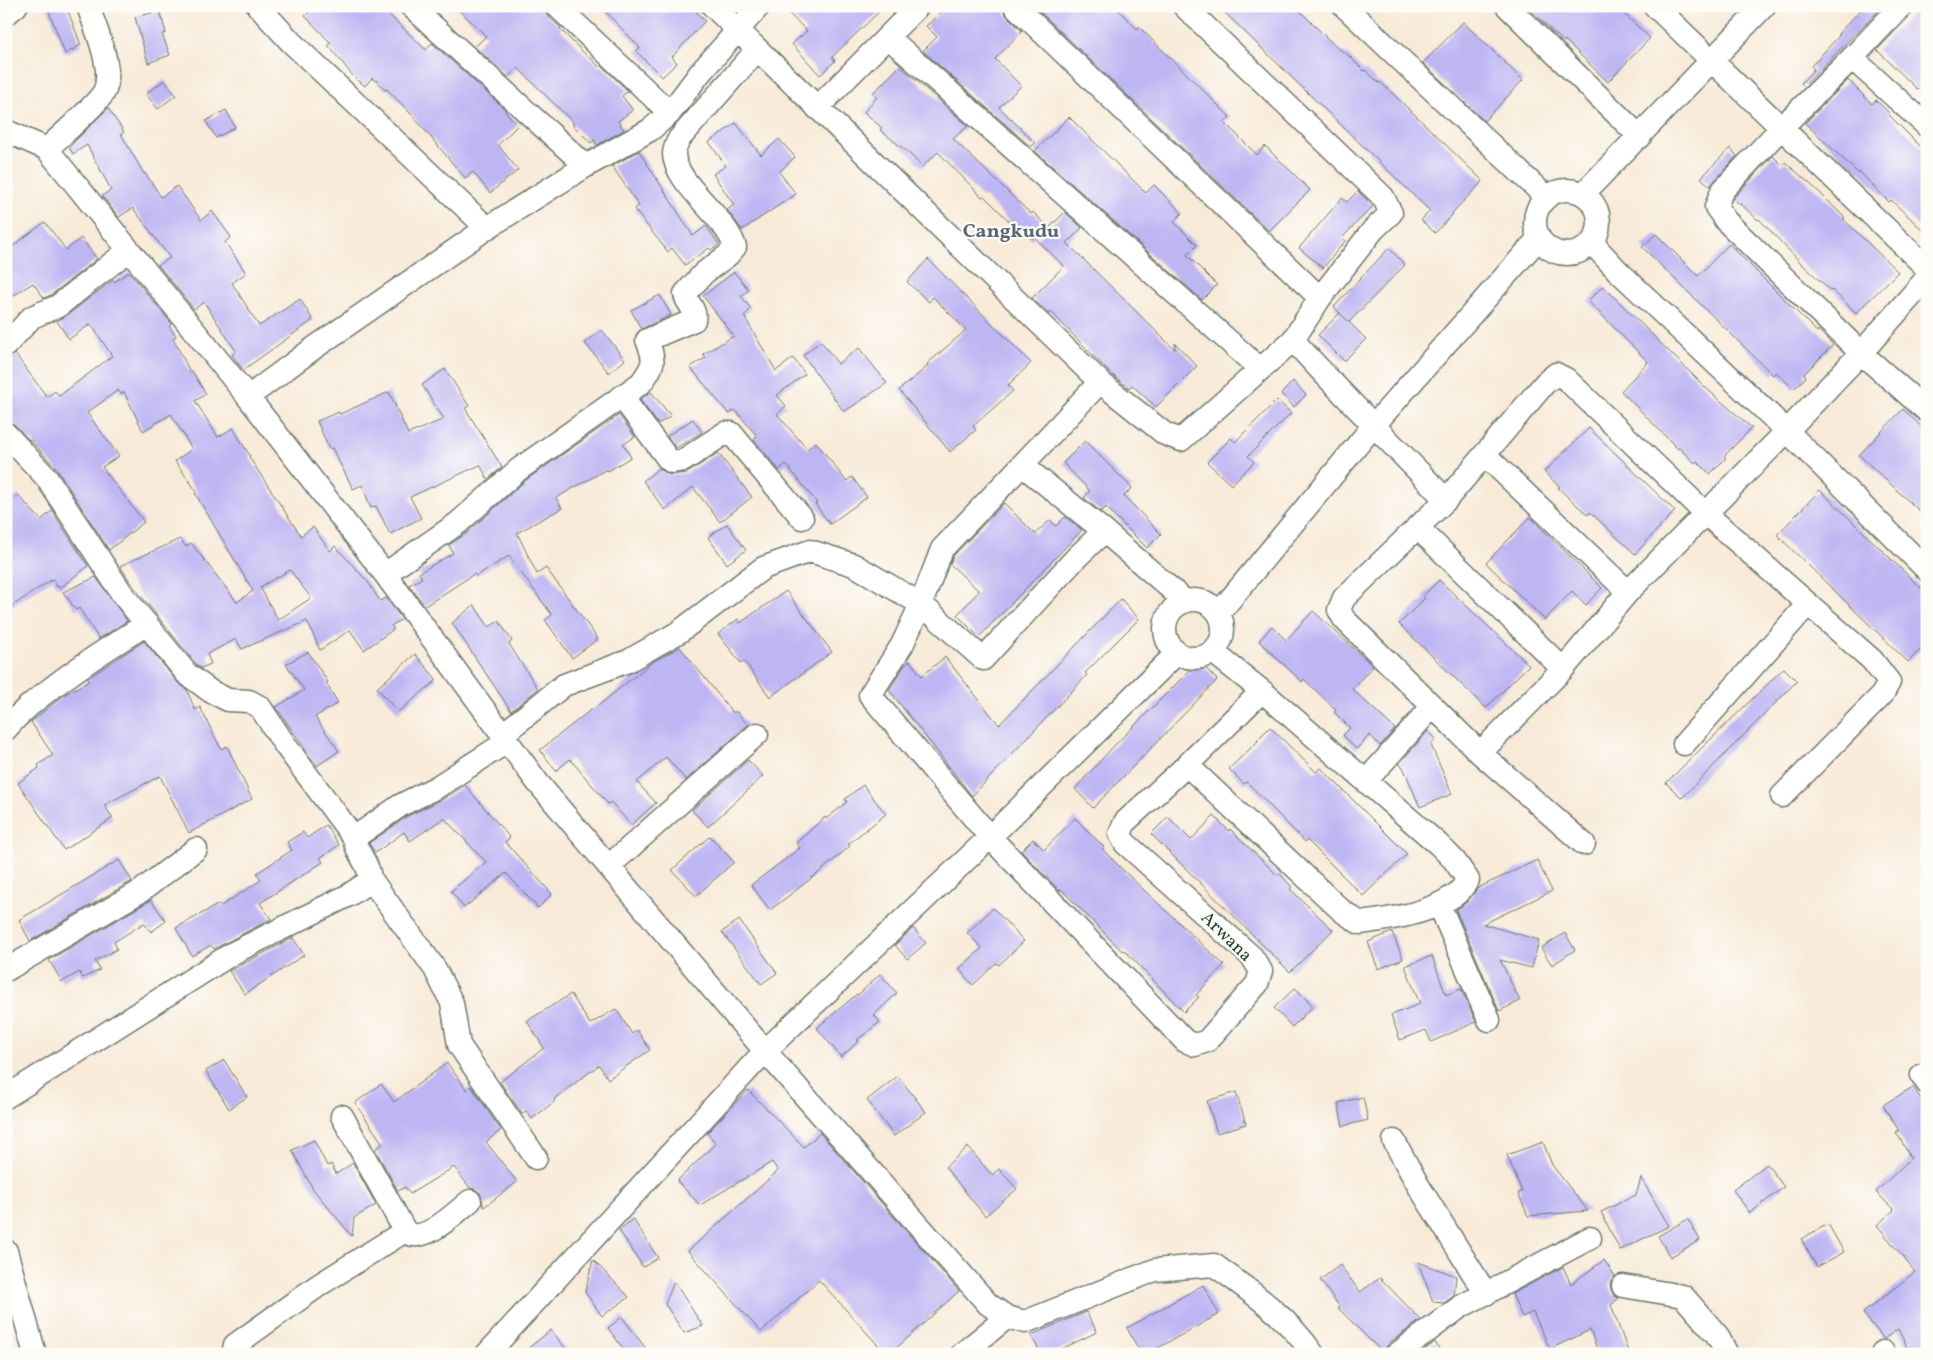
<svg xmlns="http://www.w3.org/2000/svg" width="1933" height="1360" font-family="Vollkorn,serif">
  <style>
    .building { fill: #beb5f3; fill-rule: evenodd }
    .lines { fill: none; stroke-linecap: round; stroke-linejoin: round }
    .minor-casing { stroke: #6b7a6d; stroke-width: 25 }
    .minor { stroke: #fff; stroke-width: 22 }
    .labels { text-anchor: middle; stroke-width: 4.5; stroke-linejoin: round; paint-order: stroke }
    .street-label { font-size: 18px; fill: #1f3d34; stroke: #fdfcf7 }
    .quarter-label { font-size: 20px; font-weight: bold; fill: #576777; stroke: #fdfcf7 }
  </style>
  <rect width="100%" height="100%" fill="#fdfcf7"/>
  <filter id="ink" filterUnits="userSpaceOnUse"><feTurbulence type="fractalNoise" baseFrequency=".02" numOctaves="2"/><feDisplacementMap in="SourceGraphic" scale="10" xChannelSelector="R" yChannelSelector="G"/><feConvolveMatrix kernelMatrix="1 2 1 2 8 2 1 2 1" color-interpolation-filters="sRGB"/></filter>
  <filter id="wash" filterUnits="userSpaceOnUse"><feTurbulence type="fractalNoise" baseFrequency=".0096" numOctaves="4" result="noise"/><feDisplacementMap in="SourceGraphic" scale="20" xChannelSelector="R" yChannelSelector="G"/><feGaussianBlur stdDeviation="1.12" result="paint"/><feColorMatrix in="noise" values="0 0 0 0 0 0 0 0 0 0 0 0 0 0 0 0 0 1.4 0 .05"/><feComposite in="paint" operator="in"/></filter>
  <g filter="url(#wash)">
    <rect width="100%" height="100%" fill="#f8ead8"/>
    <g id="blocks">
      <path class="building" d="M47,6H66L81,45L65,54Z
        M314,6H380L426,50L432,43L506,110L505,111L518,125L498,145L518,170L490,193L473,172L465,178L413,116L387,89L385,90L376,80L375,81L372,78L365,86L353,76L328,45L331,43L305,16Z
        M455,6H542L548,16L561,28L560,29L589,58L590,57L599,67L601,65L628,91L622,96L633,110L618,121L624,130L597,145L594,140L591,143L572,124L574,123L518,68L508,77L475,47L486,36Z
        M600,6H691L705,21L672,57L677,63L662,77L636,51L640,48L629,36Z
        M781,6H885L832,57L835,61L820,75L792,44L807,31Z
        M948,6H1002L1006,15L1022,31L995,59L1021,86L999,107L1035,143L1031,147L923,51L937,37L926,26Z
        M1034,6H1115L1137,29L1139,27L1230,117L1224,122L1257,155L1265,146L1310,190L1269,231Z
        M1218,6H1295L1330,41L1344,53L1345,52L1364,71L1365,70L1379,83L1380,82L1410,110L1483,181L1452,213L1453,214L1435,233L1421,220L1430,211Z
        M1526,6H1616L1650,38L1608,82L1565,40L1564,42Z
        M1864,6H1883L1804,86L1801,83L1814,69L1811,66L1840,35L1838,34Z
        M1914,6L1927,18V81L1918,90L1877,50L1911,15Z
        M160,11L166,33L162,34L170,55L148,63L135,17Z
        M1463,22L1523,80L1484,121L1423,63Z
        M900,66L968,126L953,139L1031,214L1033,212L1046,225L1032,239L1017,225L1015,227L984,196L982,197L938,152L922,167L910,154L880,130L882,128L864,112L877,97L873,93Z
        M164,80L176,95L158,109L146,94Z
        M1848,80L1872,104L1876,100L1890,114L1889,115L1927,153V234L1891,200L1889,202L1860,172L1858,173L1805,123Z
        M108,108L124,132L121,134L144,174L145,173L161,197L177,186L201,220L212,211L231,237L225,242L246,273L232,283L259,326L300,299L313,320L243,370L232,355L236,351L204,302L194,309L158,265L170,258L133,208L119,217L102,196L111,190L87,145L73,154L69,147Z
        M226,110L235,127L216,138L206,121Z
        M1069,117L1146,193L1154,185L1182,213L1174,222L1197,245L1187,255L1217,285L1202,300L1035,151Z
        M736,123L761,155L779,139L795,157L779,172L796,194L742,230L727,210L734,205L713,174L726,166L709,142Z
        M1730,148L1737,156L1710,186L1701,178Z
        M639,151L693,236L706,226L719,244L711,250L709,248L685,265L672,248L668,252L634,209L639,206L612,166Z
        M1773,156L1782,165L1785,162L1817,190L1845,218L1843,219L1898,272L1856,313L1832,290L1831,291L1803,265L1759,219L1758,220L1741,204L1740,205L1733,198Z
        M1358,191L1373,206L1342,238L1345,241L1323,268L1299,248L1342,198L1347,202Z
        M1065,212L1082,228L1067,243L1175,350V343L1197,366L1156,407L1132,385L1129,388L1109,372L1051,312L1049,314L1032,298L1064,266L1037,240Z
        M45,222L66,250L81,238L97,259L51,295L44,298L33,283L6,300V251Z
        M1656,234L1698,276L1729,244L1817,332L1818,330L1833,345L1804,374L1806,377L1794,389L1776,372L1773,375L1642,247Z
        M1389,248L1405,265L1349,322L1334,307Z
        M928,259L1031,363L1008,385L1013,391L973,426L976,430L950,452L899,390L928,366L927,364L966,330L933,297L929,302L907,282Z
        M129,272L172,324L169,326L176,336L173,338L190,372L192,371L206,394L195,401L218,437L233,428L250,456L249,457L301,536L313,527L330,551L335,546L368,582L380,601L386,598L402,619L391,626L394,629L364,650L350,630L320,650L307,621L242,649L236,639L207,654L211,664L201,668L196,664L134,587L120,566L180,539L186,547L191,543L237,602L253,591L195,493L197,492L175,461L192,449L171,414L143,431L124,392L121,394L118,390L87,413L119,456L102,467L144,522L109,550L56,468L30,439L29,440L15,425L6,421V358L15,354L47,397L55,391L59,396L112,356L91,324L69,339L57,321L66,316L113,280L114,282ZM290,570L311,598L278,620L260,587Z
        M734,272L749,290L741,296L751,309L744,316L776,371L793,358L805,374L777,395L786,406L777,414L807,449L816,442L846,481L852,477L867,497L830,524L815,504L817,503L786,464L779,470L754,440L757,436L735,410L729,414L690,367L706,358L703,354L734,336L703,296Z
        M1603,286L1707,389L1752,428L1724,456L1726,458L1710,474L1697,461L1695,463L1679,448L1678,449L1621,391L1648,362L1588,301Z
        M660,295L671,315L641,329L631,310Z
        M1340,313L1366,339L1344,361L1318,335Z
        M602,330L625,360L609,373L585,343Z
        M821,341L838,364L859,348L887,383L844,412L803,355Z
        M445,369L469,406L465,408L502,467L488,479L480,465L410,497L421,518L390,534L376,506L371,508L362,485L353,489L332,448L329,449L317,421L339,412L340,414L389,392L408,434L444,419L422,385Z
        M1293,381L1306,395L1294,407L1281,394Z
        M651,392L671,416L658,424L640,400Z
        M1277,400L1291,413L1248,456L1254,462L1231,485L1207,462L1231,438L1235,442Z
        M1903,409L1927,432V518L1859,455Z
        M619,415L635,437L623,444L631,457L608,471L607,469L556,498L562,508L517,533L537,574L546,568L598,639L572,658L545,620L552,615L509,556L476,576L474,574L425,606L409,585L422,578L419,573L453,553L449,545L467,533L526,480Z
        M693,419L702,432L676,448L667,436Z
        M1589,428L1675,511L1635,554L1590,512L1588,515L1558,488L1560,487L1544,472Z
        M1085,441L1132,488L1124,496L1161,534L1147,548L1106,507L1101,512L1084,498L1090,491L1063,463Z
        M718,453L752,497L720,522L693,487L665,510L643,481L659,468L669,475L687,473Z
        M1820,490L1927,594V643L1908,662L1777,535Z
        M18,495L41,520L52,511L88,566L60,588L59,586L57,587L53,579L6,610V505Z
        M1004,503L1035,534L1050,520L1056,526L1065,517L1082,530L979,637L957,615L979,591L950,564L953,556Z
        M1530,517L1602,588L1586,605L1572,591L1545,620L1486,563Z
        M727,524L746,550L727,564L708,537Z
        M96,577L127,621L99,639L79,608L76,610L63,592Z
        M1439,580L1529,665L1486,708L1399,624L1425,598L1423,596Z
        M786,591L832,652L770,697L744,661L741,663L718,634L738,619L740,623Z
        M1121,599L1139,619L1085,673L1087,675L1071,692L972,796L889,690L904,666L910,661L922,676L945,657L999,725Z
        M474,605L489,627L499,621L512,641L509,644L538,689L511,711L452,623Z
        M1313,611L1373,666L1352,689L1395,729L1380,746L1370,735L1356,749L1343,735L1350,728L1334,712L1336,710L1304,679L1302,682L1259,641L1272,626L1286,640Z
        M144,641L177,682L187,690L195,710L200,707L221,749L227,746L252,799L189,833L160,776L104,805L113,818L64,850L18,783L39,768L38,765L53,755L31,722L64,695L89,681L88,678Z
        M680,647L732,712H737L748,725L686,780L666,757L637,782L656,803L631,825L611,802L608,804L570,759L556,771L540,750L592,709L593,710L651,663Z
        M308,652L328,682L326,683L338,703L315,717L339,751L317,766L276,707L304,690L286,664Z
        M415,654L437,680L398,712L377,688Z
        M1199,661L1217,680L1093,808L1075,789L1111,749Z
        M1784,668L1797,681L1682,798L1666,783Z
        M1270,727L1316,772L1321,768L1407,854L1363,896L1307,840L1305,842L1247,782L1244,784L1229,769L1258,741L1257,740Z
        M1428,731L1436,739L1431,745L1452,794L1420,807L1403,767L1399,764Z
        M748,760L763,776L708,827L692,810Z
        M465,785L510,838L505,842L552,894L538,908L506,873L464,908L451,891L486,862L444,818L410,841L404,832L375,853L369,843L408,816L443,799Z
        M863,785L886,814L848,844L850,846L821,871L770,910L751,885L800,848L796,843L825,817L826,819L847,802L845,799Z
        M1214,816L1229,831L1230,829L1277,875L1279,873L1292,887L1290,889L1333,930L1290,972L1151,834L1168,817L1191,840Z
        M1075,818L1104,847L1102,849L1128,875L1224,965L1196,995L1199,997L1184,1012L1124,950L1122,951L1061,889L1060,891L1021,851L1033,839L1044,850Z
        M326,825L339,845L320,858L323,862L260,903L271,919L214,949L211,945L192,956L176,928L219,904L221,906L261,880L257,873L292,850L287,842L303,832L307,838Z
        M710,836L734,862L696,896L672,870Z
        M119,860L132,881L30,941L19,920Z
        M1537,860L1552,891L1483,924L1539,940L1532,968L1500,960L1520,1001L1499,1011L1456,910L1467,902L1478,888Z
        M151,900L166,921L151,932L144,923L114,942L117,949L95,961L100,970L83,978L79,972L62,982L49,960Z
        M993,908L1024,941L999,965L996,963L973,985L959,969L982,948L967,933Z
        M739,920L777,973L761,984L722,932Z
        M913,928L926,943L907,959L895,945Z
        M1392,932L1403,959L1378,969L1368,942Z
        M1565,933L1575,950L1552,965L1541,948Z
        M293,938L304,955L245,994L229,971Z
        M1432,956L1446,995L1461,989L1476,1022L1431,1042L1426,1030L1400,1040L1391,1015L1420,1004L1405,966Z
        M880,974L897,993L874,1015L880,1022L857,1040L859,1041L841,1057L817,1028L857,994L858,995Z
        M1295,988L1313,1006L1292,1027L1274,1008Z
        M571,994L590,1024L616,1009L632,1034L637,1030L650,1050L608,1079L599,1065L554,1099L555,1101L532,1119L526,1111L522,1114L500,1082L544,1048L527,1021Z
        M224,1060L247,1097L229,1109L206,1071Z
        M447,1063L467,1090L471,1086L501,1130L486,1142L517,1182L484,1207L480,1193L475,1189L470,1188L454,1167L410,1194L405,1187L398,1191L375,1149L383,1144L355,1103L381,1084L394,1102Z
        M898,1076L926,1112L894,1136L867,1100Z
        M1913,1087L1927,1108V1354H1910L1898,1329L1884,1339L1863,1313L1915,1272L1877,1225L1894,1210L1876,1192L1911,1158L1896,1132L1899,1131L1883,1105Z
        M748,1090L804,1147L820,1133L959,1291L890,1354H886L819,1280L761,1332L688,1251L778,1171L772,1162L700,1205L677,1181L716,1143L707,1133Z
        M1236,1092L1246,1124L1217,1133L1207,1101Z
        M1363,1097L1368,1120L1343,1126L1338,1103Z
        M314,1140L327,1166L331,1164L336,1174L353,1163L376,1205L354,1218L352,1236L313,1189L292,1150Z
        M1543,1142L1552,1165L1588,1211L1528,1216L1518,1193L1522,1192L1507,1155Z
        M968,1147L992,1175L999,1169L1017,1189L985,1216L945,1167Z
        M1767,1164L1784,1187L1750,1213L1733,1190Z
        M1641,1178L1669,1226L1620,1250L1601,1212L1636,1195Z
        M633,1219L658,1258L643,1267L619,1230Z
        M1688,1219L1700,1240L1670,1257L1658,1236Z
        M1828,1224L1844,1252L1817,1267L1801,1239Z
        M593,1260L629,1297L602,1316L585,1292Z
        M1604,1260L1615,1276L1610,1283L1611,1290L1614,1296L1619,1298L1611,1305L1629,1354H1599L1590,1330L1550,1349L1533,1312L1522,1317L1512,1294L1563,1267L1571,1284Z
        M1418,1262L1456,1276L1454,1296L1444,1303L1433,1302Z
        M1340,1265L1360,1292L1380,1278L1421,1320L1389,1343L1385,1348L1384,1354L1338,1308L1340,1307L1320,1280Z
        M674,1282L703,1326L684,1333L665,1304Z
        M1203,1285L1219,1314L1147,1354H1141L1127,1328Z
        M1086,1312L1097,1332L1051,1354H1041L1031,1335Z
        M622,1317L650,1354H627L608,1328Z
        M551,1330L570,1354H521Z
        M1435,1342L1442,1354H1419Z"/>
    </g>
  </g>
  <g filter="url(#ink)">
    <use href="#blocks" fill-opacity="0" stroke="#6b7a6d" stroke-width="1"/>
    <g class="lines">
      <g class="minor-casing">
        <path id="minor" d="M258,6L291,42L487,228
          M411,6L586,166
          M557,6L670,113
          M713,6L1100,382L1022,465L1104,531L1185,601
          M1015,6L1320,298
          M1344,6L1546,197
          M1507,6L1640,137
          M1655,6L1927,268
          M1901,6L1852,58L1782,127L1722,191L1716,207L1726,221L1861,353L1927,411
          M6,14L16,6
          M888,37L1260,369
          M1852,58L1927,126
          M817,108L918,6
          M6,131L47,149L248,397L385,574L538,783L765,1051L988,1304L1007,1317L1025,1322L1155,1270L1214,1265C1250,1291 1287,1316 1313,1354
          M47,149C61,135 95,107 104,92C115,70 95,28 88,6
          M1535 222a32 32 0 1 1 64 0a32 32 0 1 1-64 0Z
          M1583,194L1764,6
          M1593,244L1617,270L1787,431L1927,570
          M1293,340C1342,395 1395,446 1446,500
          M6,345L32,317L58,306L129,250
          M1100,382L1165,434L1181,440L1293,340L1320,298L1373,230L1391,213L1383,197L1184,6
          M248,397L314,348L487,228L586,166L650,130L670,113L700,73L759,6
          M622,397L668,459L672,462L684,460L725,433H731L802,518
          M6,434L46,477L123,595L187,674L210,691L228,700L249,701L260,707L285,745L354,838C356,853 369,863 370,878L367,883L349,895L233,953L6,1097
          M1485,455L1628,592
          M1022,465L942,549L921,604L902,645L870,695L990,837L1185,1041L1195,1045L1207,1041L1257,984L1261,971L1252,957L1125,843L1120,834L1125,822L1187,765L1262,691
          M1417,527L1563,669
          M385,574L458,523L518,470L641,383C654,365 656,361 647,340L694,320C697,309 686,303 685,294L704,273L728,255L735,247C726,216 675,184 674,154C674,149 677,143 679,139L757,50
          M1165 629a29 29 0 1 1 58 0a29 29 0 1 1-58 0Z
          M1219,613L1374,425L1538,239
          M6,729C20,712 36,700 53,687C83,664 114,644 147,624
          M503,734L564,685L628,661L679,632L763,568L810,551L854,565L921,604L983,659L1075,559L1104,531
          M1684,744L1808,604
          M1480,753L1563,669L1628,592L1787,431L1861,353L1927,278
          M1187,765L1342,911L1360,923C1391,919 1428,914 1455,895C1460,892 1464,885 1468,880L1454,860L1438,844L1262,691L1213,652
          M1366,781L1433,706
          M354,838L401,805L437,787L508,741
          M1584,844L1480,753L1344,619L1339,610L1344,598L1446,500L1545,383L1556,374L1566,379L1706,514L1872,660L1889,682L1882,695L1782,796
          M609,866L757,734
          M370,878L435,969L452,1003L459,1045L536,1158
          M1439,904L1489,1020
          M6,970L141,891L196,849
          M1922,1075L1927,1083
          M342,1116L405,1231
          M1394,1141L1418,1185L1486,1294
          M6,1251L35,1354
          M1623,1286L1683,1296L1717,1335L1727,1354
          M1883,1352L1884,1354
          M233,1354L235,1345L319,1285L405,1231C422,1247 456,1212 470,1201
          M487,1354L765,1051L990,837L1177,653
          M962,1354L1007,1317
          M1397,1354L1460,1307L1590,1238"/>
      </g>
      <use href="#minor" class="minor"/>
    </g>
  </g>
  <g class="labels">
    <g class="street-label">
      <text transform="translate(1227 936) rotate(44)" y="6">Arwana</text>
    </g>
    <g class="quarter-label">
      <text x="1011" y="237">Cangkudu</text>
    </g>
  </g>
  <rect width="1933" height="1360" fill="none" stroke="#fdfcf7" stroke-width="25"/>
</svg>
